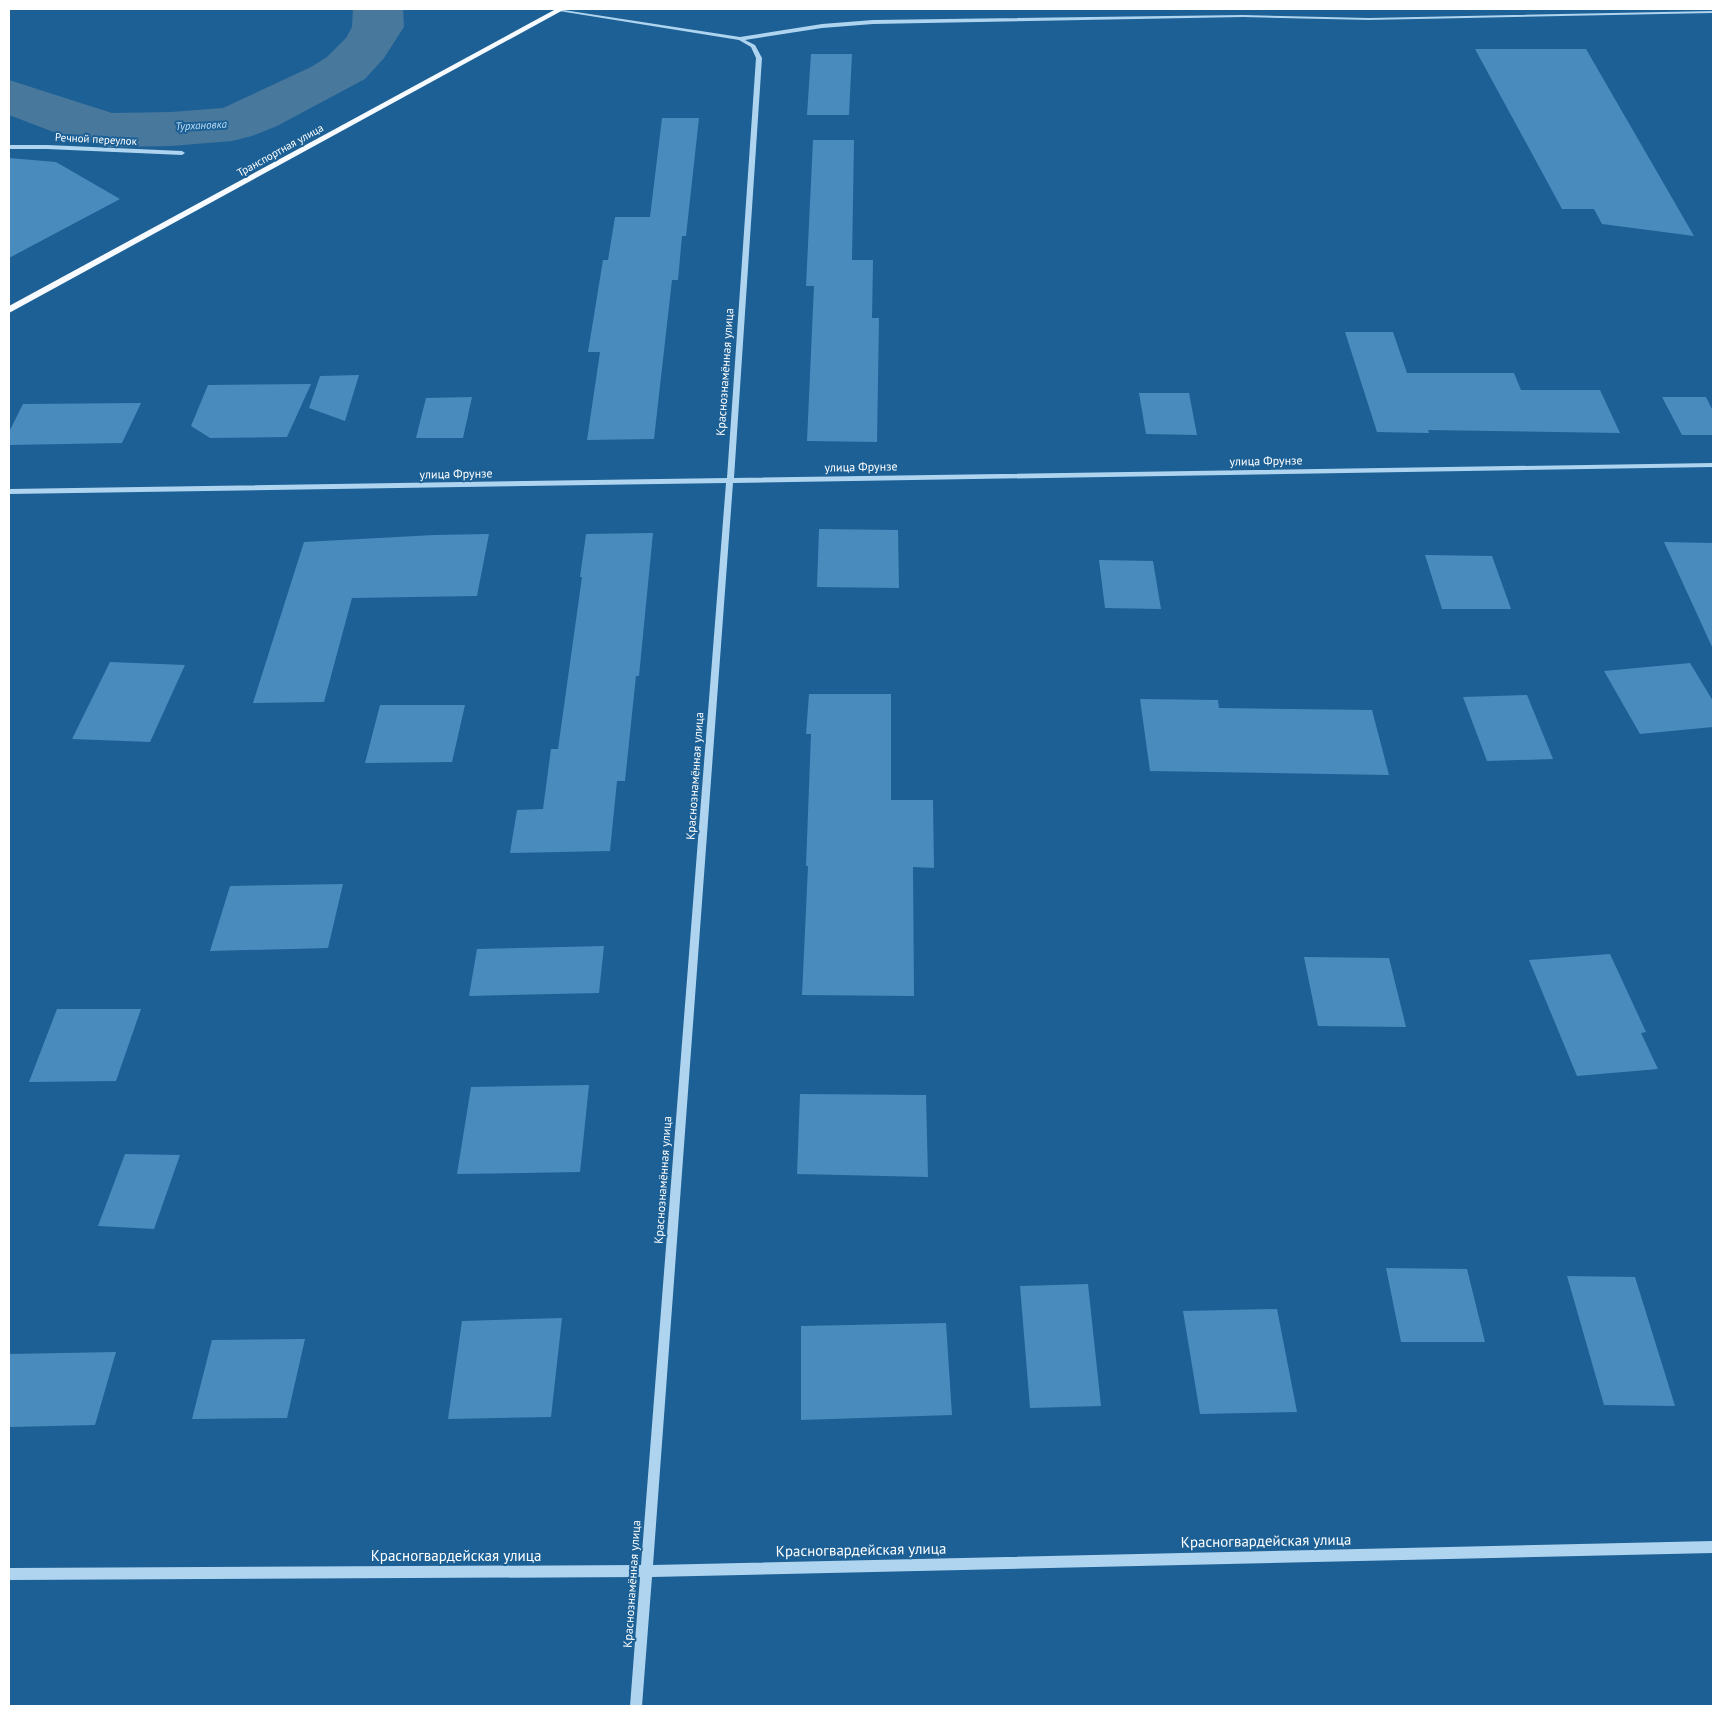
<svg xmlns="http://www.w3.org/2000/svg" width="1722" height="1715" font-family="'PT Sans',sans-serif">
  <style>
    .lines { fill: none; stroke-linecap: round; stroke-linejoin: round }
    .river { fill: #49789d; fill-rule: evenodd }
    .building { fill: #498bbd }
    .minor { fill: #afd4ef; fill-rule: evenodd }
    .major { fill: #f7fbff; fill-rule: evenodd }
    .labels { text-anchor: middle; stroke-width: 4; stroke-linejoin: round; paint-order: stroke }
    .far-water-label { font-size: 11px; font-style: italic; fill: #bbddf6; stroke: #1c6095 }
    .far-street-label { font-size: 11px; fill: #fff; stroke: #1c6095 }
    .street-label { font-size: 12px; fill: #fff; stroke: #1c6095 }
    .near-street-label { font-size: 15px; fill: #fff; stroke: #1c6095 }
  </style>
  <rect width="100%" height="100%" fill="#1c6095"/>
  <g class="lines">
    <path class="river" d="M353,9H403L404,27L384,58L365,79L277,126L252,136L232,141L171,146L110,147L51,131L9,115V80L112,113L171,112L223,108L311,67L327,57L346,38L352,27Z"/>
  </g>
  <path class="building" d="M1475,49H1586L1694,236L1602,224L1594,209H1562Z
    M811,54H852L849,115H807Z
    M662,118H699L686,236H682L678,280H672L654,439L587,440L600,352H588L603,260H608L615,217H650Z
    M813,140H854L852,260H873L872,318H879L877,442L807,441L814,286H806Z
    M9,158L56,162L120,199L9,258Z
    M1345,332H1393L1407,373H1514L1521,390H1600L1620,433L1428,430L1429,433L1377,432Z
    M359,375L345,421L309,408L320,376Z
    M311,384L287,437L210,438L191,426L208,385Z
    M1139,393H1189L1197,435L1146,434Z
    M472,397L463,438H416L426,398Z
    M1662,397H1706L1713,411V435H1682Z
    M141,403L122,443L9,445V432L23,404Z
    M819,529L898,530L899,588L817,587Z
    M653,533L639,676H636L625,781H617L610,851L510,853L517,810L543,809L551,749H558L582,577H580L586,534Z
    M489,534L477,596L352,598L324,702L253,703L304,542L434,535Z
    M1664,542L1713,543V649Z
    M1425,555L1492,556L1511,609H1442Z
    M1099,560L1153,561L1161,609L1105,608Z
    M110,662L185,665L150,742L72,739Z
    M1690,663L1713,701V727L1640,734L1604,671Z
    M809,694H891V800H933L934,868L913,867L914,996L802,995L808,866H806L811,734H806Z
    M1527,695L1553,759L1487,761L1463,697Z
    M1140,699L1218,700L1219,708L1372,710L1389,775L1150,771Z
    M380,705H465L452,762L365,763Z
    M343,884L328,948L210,951L230,886Z
    M604,946L599,993L469,996L477,949Z
    M1610,954L1646,1032L1641,1033L1658,1069L1577,1076L1529,960Z
    M1304,957L1389,958L1406,1027L1318,1026Z
    M57,1009H141L116,1081L29,1082Z
    M589,1085L580,1172L457,1174L471,1087Z
    M800,1094L926,1095L928,1177L797,1174Z
    M125,1154L180,1155L154,1229L98,1226Z
    M1386,1268L1467,1269L1485,1342H1401Z
    M1567,1276L1635,1277L1675,1406L1604,1405Z
    M1088,1284L1101,1406L1030,1408L1020,1286Z
    M1277,1309L1297,1412L1200,1414L1183,1311Z
    M562,1318L551,1417L448,1419L462,1321Z
    M946,1323L952,1415L801,1420V1326Z
    M305,1339L287,1418L192,1419L212,1340Z
    M116,1352L95,1425L9,1427V1354Z"/>
  <g class="lines">
    <path class="minor" d="M557,9L740,37L822,24L873,20L1243,15L1369,18L1713,11V13L1369,20L1243,17L873,24L822,28L745,40L755,45L762,58L734,478L1713,463V467L733,483L653,1565L1713,1541V1553L652,1577L642,1706H630L640,1577L9,1580V1568L641,1565L726,483L9,494V489L727,478L756,58L751,47L739,40L559,11H557Z
      M9,145H47L182,151L185,153L182,155L47,149H9Z"/>
    <path class="major" d="M556,9H565L9,313V306Z"/>
  </g>
  <g class="labels">
    <g class="far-water-label">
      <text transform="translate(201 125) rotate(-3)" y="4">Турхановка</text>
    </g>
    <g class="far-street-label">
      <text transform="translate(96 139) rotate(3)" y="4">Речной переулок</text>
      <text transform="translate(280 150) rotate(-29)" y="4">Транспортная улица</text>
    </g>
    <g class="street-label">
      <text transform="translate(725 372) rotate(-86)" y="4">Краснознамённая улица</text>
      <text transform="translate(1266 461) rotate(-1)" y="4">улица Фрунзе</text>
      <text transform="translate(861 467) rotate(-1)" y="4">улица Фрунзе</text>
      <text transform="translate(456 474) rotate(-1)" y="4">улица Фрунзе</text>
      <text transform="translate(695 776) rotate(-86)" y="4">Краснознамённая улица</text>
      <text transform="translate(663 1180) rotate(-86)" y="4">Краснознамённая улица</text>
      <text transform="translate(632 1584) rotate(-86)" y="4">Краснознамённая улица</text>
    </g>
    <g class="near-street-label">
      <text transform="translate(1266 1541) rotate(-1)" y="5">Красногвардейская улица</text>
      <text transform="translate(861 1550) rotate(-1)" y="5">Красногвардейская улица</text>
      <text x="456" y="1561">Красногвардейская улица</text>
    </g>
  </g>
  <rect width="1722" height="1715" fill="none" stroke="#ffffff" stroke-width="20"/>
</svg>
